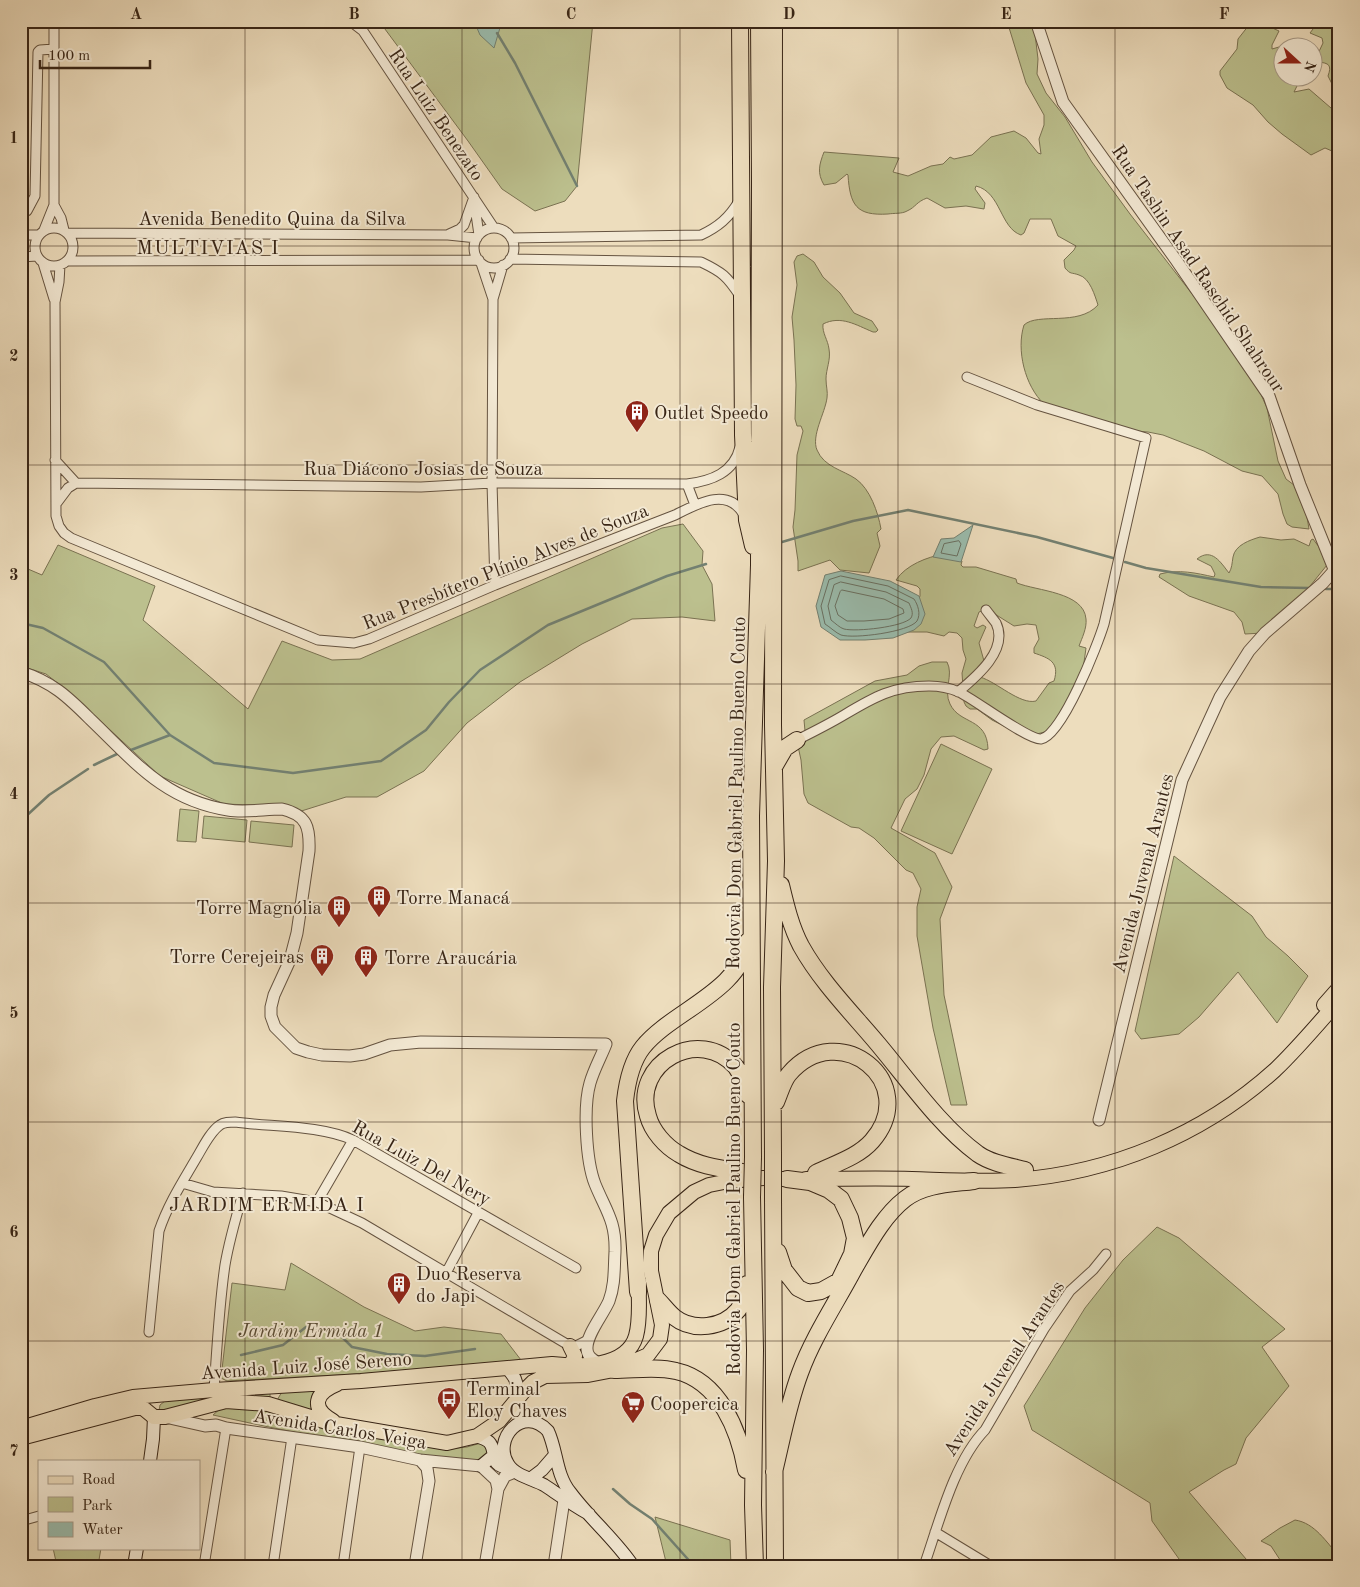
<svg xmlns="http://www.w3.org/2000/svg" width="1360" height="1587" font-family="'Old Standard TT',serif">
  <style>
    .green { fill: #bcc08e; stroke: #7a7252; fill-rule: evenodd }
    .water { fill: #9abcad; stroke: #738071 }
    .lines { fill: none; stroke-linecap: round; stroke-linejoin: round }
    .shore { stroke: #697062; stroke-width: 1 }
    .stream { stroke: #738071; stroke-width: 2.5 }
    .minor-casing { stroke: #655340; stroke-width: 11 }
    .tertiary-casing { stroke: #655340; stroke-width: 13 }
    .secondary-casing { stroke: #382516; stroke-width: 14 }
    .primary-casing { stroke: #382516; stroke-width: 16 }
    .motorway-casing { stroke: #382516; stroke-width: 18 }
    .minor { stroke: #f3e9d4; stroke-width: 9 }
    .tertiary { stroke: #f3e9d4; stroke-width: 11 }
    .secondary { stroke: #f3e9d4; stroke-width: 12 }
    .primary { stroke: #edddbd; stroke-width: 14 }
    .motorway { stroke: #edddbd; stroke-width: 16 }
    .motorway-bridge-casing { stroke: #382516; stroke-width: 18; stroke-linecap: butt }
    .motorway-bridge { stroke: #edddbd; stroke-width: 16 }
    .grid { fill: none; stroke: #382516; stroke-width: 1; stroke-opacity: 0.55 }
    .labels { text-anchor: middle; stroke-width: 4; stroke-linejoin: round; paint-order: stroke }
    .street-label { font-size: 19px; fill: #382516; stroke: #f3e9d4 }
    .poi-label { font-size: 19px; fill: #382516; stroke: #f3e9d4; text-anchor: start }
    .park-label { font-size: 19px; font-style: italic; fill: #594c34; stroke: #f3e9d4 }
    .neighbourhood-label { font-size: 20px; letter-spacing: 1px; fill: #382516; stroke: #f3e9d4 }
    .neatline { fill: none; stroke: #382516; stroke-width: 2 }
    .grid-label { font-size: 16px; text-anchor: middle; font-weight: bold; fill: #382516 }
  </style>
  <rect width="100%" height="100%" fill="#edddbd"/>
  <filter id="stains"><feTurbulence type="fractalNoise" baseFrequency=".004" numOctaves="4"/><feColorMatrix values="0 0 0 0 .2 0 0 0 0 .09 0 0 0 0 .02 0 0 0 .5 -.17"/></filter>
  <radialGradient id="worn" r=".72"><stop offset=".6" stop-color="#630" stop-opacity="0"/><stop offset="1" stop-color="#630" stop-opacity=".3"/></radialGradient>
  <path class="green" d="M379,21H593L577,186L565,201L535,211L502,189L468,141Z
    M1007,21H1045L1037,25L1035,34L1038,59L1037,74L1046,93L1065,117L1092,162L1130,214L1217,326L1256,383L1267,408L1278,461L1286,479L1294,485L1307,517L1309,529L1292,527L1287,524L1283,514L1278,494L1262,476L1242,471L1204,451L1163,435L1148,432L1113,429L1044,404C1025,386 1016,350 1024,325C1038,312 1078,327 1098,305C1095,296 1090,278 1079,275C1071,272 1071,275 1065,268L1064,260L1074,250L1076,246L1058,236L1051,219H1030L1024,233L1021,235C1000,228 1001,192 976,186L975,189L985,203L984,209L966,206L945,208L927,198C916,202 916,207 907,211C902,214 894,213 888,214C856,216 850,205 848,175L847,174L836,183L824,185C817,173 819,165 824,152L899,158L893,172L908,176L931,166L943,164L950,157L954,159L972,155L991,137L1014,131L1026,138L1038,153L1041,154L1039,139L1044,125V115L1026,83Z
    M1319,21H1339V154L1325,148L1311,155L1282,134L1268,122L1253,105L1227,88L1220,75V71L1237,49L1238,39L1249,25L1254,23L1266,25L1279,31L1272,45V49L1286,45L1305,47L1282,48V78H1301L1294,92L1309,89L1331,108L1335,109L1338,107V96L1328,76C1332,65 1329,63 1318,62L1316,58L1323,43L1322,38L1310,33Z
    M803,254L814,262L823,277L840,293L854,313L872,321L878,330L876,332H873C856,325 841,315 823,324C822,333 828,340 829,349C831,360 826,369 826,379C826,386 828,392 827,398C825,413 811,436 817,450C824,467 843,470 856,479C870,489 878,512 881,529L877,533L880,546L869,573L840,570L830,560L798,571V561L793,527L795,510L797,455L803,431L801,426H797L795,419L796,385L794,340L792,317L797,285L794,262L797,256Z
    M683,524L703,551L702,565L712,584L715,621L682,617L632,619L582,644L520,682L467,723L424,771L377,797H346L295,813L279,806L224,804L160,776L70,693L46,674L21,666V566L42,575L58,545L155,586L143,620L248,709L282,641L332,660L360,659L662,528Z
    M1260,537L1281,540L1294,539L1309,546L1311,540L1313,539L1319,547L1327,565L1302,596L1263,633L1245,634L1242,622L1234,612L1189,596L1159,577L1160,574C1179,569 1196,573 1214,577L1215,574L1211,566L1197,559C1212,547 1221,563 1229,573C1232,568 1232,563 1233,557C1235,545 1250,540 1260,537Z
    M944,554L962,561L961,565L963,567H976L1016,579L1017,583C1037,591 1084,592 1086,619C1087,628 1082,638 1079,646L1086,648L1081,684L1048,731L1037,734L1014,731L992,720L977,709H970L966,706L964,702L962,673L966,659L963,650L962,638L957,633L949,632L944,636L927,632H904L920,596V589L917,586L896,580C906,565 927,557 944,554ZM984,610L990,611L1014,626L1027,624L1036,625L1039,639L1034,648V653C1049,658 1060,662 1054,681L1049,683L1036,701C1020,705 997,682 980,677L984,661L979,643L986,627L983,625L977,628L974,626L979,612Z
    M932,662H947C954,675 943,690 950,704C960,725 987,717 988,749L984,750L954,736L941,737L931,749L924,775L917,789L905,799L891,828L935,853L952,887L940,919L944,995L967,1105H951L933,1028L917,936V907L921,889L913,873L906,870L874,838L859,828L851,827L808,803L804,794L801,760L796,737L805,731L804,720L875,681L907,675L919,666Z
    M941,744L992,769L952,854L901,831Z
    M180,809L199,811L196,842L177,841Z
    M204,816L247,820L245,842L202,838Z
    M251,821L294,825L292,847L249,842Z
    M1174,856L1252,916L1266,937L1288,956L1308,976L1277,1023L1238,972L1199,1017L1179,1034L1141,1039L1135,1031Z
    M1157,1227L1179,1238L1285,1329L1262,1347L1289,1386L1246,1438L1236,1464L1224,1470L1189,1492L1252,1566H1184L1152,1521L1150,1503L1032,1430L1024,1406L1085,1308L1123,1260Z
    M291,1263L364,1307L415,1331L444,1327L501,1334L521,1360L373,1373L227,1381L221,1378L232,1283L285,1290Z
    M326,1386L319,1417L276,1402L283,1390Z
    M268,1391L270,1394V1397L266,1398L166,1415L159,1411L160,1405L165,1401Z
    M221,1408L264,1410L355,1435L447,1449L467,1447L481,1443L489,1450L485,1459C454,1464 417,1455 386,1450C328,1439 271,1428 213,1415Z
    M655,1517L730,1540L731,1566H667Z
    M1295,1520C1315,1523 1326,1542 1339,1556V1566H1284L1271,1546L1261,1541L1280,1528Z
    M53,1548H101L98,1566H57Z"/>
  <path class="water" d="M474,21H502L494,48L480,35Z
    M973,525L961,562L933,557L941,539L954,538Z
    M841,571L890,581L919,596L925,614L921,624L914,630L893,638L865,640H840L821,627L816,606L825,575Z"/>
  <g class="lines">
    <path class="shore" d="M959,541L961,544L957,556L941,553L944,544Z
      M841,576L888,586L914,599C918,605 921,614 917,621C909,632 854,639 841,635C836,633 830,627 825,624L821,606L829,580Z
      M841,582L886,592L909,603C911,608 914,613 911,618C903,627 856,632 844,629C840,628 835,623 831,620L828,606L834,585Z
      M842,590L884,599L903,609L904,613L889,619L864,621H847L838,615L835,606L840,592Z"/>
    <path class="stream" d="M497,33L515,63L577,186
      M782,542L853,521L908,510L1037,537L1113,558
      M1125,562L1146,568L1261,587L1309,588
      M1326,589H1339
      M21,623L43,628L104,662L170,735L214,763L293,773L381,761L426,730L449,702L480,670L548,625L667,576L706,564
      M131,750L170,735
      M94,765L117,754
      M24,818L49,795L88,769
      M241,1355L283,1345L306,1327L335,1330L352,1347L387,1354L425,1356L475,1349
      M613,1489L630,1504L652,1519L694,1566"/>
    <g class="minor-casing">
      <path id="minor" d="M350,21L363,31L494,228
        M474,200L479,235
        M54,205L61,218L64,230
        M27,211L35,196L38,52L40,50L54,49
        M35 247a19 19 0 1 1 38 0a19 19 0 1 1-38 0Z
        M474 248a20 20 0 1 1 40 0a20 20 0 1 1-40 0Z
        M44,230L54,205V21
        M67,233L448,235L477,238
        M449,234L460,229L464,225L474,197
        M21,235H38
        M511,238L701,235C718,227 729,218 739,201
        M21,257L37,256
        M510,259L701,262C722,272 727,276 740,296
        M67,261L479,260
        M43,263L54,299
        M481,263L493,299
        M60,265L59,282L55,302L56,516L59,526L64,533L71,538L318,640L354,643L369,639L495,585L675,515C697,504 728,486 744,515
        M55,460L76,483L421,487L492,483L687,484C711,481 734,473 740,447
        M687,484L695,505
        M56,504L68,488L76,483
        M495,585L492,483L493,299L503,265
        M958,692C976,677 1009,650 996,623C993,619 989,614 986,610
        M797,740C813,732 829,724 844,715C874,697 893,686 929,686C938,686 950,688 959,692C974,699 1028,740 1041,739C1062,736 1098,644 1104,624L1146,438L1037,405L967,377
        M182,1183L213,1192L281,1196L317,1202L362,1223L570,1346H576L588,1340
        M317,1202L353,1140
        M446,1273L478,1213
        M149,1332L159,1231C168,1204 183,1181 197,1157C203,1147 210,1132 220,1125C224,1122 229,1122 235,1122C271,1127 320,1125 353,1140L576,1268
        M214,1390C217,1348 219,1306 225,1265C229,1241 236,1217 243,1193
        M21,1521L39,1516
        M935,1532L991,1566
        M204,1566L226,1428
        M273,1566L292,1437
        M343,1566L360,1447
        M924,1566C939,1523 954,1462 985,1430L1044,1329L1070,1291L1093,1270L1106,1254"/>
    </g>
    <g class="tertiary-casing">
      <path id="tertiary" d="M1036,21L1063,102L1176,260L1269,396L1300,485L1334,569
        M21,672C52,682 67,696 90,719C134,761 164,800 228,810C245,813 265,809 282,809C307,815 310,827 309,851L297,933L290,960L274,995L271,1007V1016L275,1027L296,1048L308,1052L322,1055L350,1056L364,1054L390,1045L421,1042L606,1044C601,1057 594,1069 590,1083C583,1107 586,1161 595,1184C606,1211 616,1221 615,1252C614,1269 615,1285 609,1301C603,1315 586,1335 587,1349C587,1356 592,1359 598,1363
        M1099,1120L1182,780L1220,697L1249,651L1265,633L1323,583L1339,565
        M165,1417L205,1426L216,1425L226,1428L360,1447L420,1460L481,1466L496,1480L498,1489
        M415,1566L429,1481L427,1468L420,1460
        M485,1566L498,1489L505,1476L515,1472
        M554,1566L564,1500"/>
    </g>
    <g class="secondary-casing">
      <path id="secondary" d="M508,1369C510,1372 513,1375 515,1379C523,1396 507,1400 526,1420
        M477,1436C481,1438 486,1439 489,1442C498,1451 487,1466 510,1468
        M150,1461L153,1439L154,1417
        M481,1466L493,1456
        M530,1479L542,1470L555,1455
        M589,1514C573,1505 559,1495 544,1485C533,1479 515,1476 508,1464C492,1439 523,1404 548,1431C557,1450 556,1475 570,1492C589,1518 615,1539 633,1566
        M134,1566L137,1548"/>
    </g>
    <g class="primary-casing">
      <path id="primary" d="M1324,1005L1339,988
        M806,1179C842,1179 877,1178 912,1179C946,1180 981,1182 1015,1180C1111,1173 1203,1135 1275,1070C1298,1048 1318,1024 1339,1000
        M570,1346L575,1356L570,1366
        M333,1421C310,1408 315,1393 337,1384
        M21,1428L95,1406L133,1397L214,1390L361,1381L552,1364C579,1367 627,1368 636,1336C641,1318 638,1299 639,1282
        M21,1438L135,1408H143L154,1417H165L226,1401L268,1404L330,1423L447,1443L477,1436L499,1421L524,1391L533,1382L545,1376L588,1375L614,1370L648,1355L660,1339L662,1325L651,1271V1251L656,1235L669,1213L694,1192L709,1185L729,1181L763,1178L782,1179"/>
    </g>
    <g class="motorway-casing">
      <path id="motorway" d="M740,21L743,435L747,520L753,546
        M774,767L785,748L797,740
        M781,885C786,906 791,927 801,946C821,982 852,1013 878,1044C909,1081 940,1126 978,1154C991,1163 1009,1166 1025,1170
        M748,1095C745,1085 742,1075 736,1067C700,1025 631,1063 648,1116C652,1131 665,1146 679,1154C700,1167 725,1169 748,1173
        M776,1102C780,1093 783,1081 789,1074C839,1016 922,1083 872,1141C858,1157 834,1164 816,1173
        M773,1154L772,987L776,861L773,725L774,21
        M753,1157L751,816L759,565L760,182L759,21
        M752,1197L755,1350L753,1505L755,1566
        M773,1197L775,1566
        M778,1252L784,1270L798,1288L808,1293L821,1291L839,1281L852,1254L855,1238L850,1218L841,1199L829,1190L810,1182L787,1179
        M638,1292L625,1101C627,1083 631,1062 643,1047C672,1011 740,992 748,941
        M658,1300C663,1305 668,1312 674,1317C693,1332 723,1328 738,1310C744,1302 746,1293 747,1284
        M614,1370C634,1370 657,1366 676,1371C720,1381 739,1431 746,1470
        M774,1472C782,1439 788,1405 800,1373C813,1337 836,1303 854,1269C868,1245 883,1216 905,1199C924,1184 951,1184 974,1181"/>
    </g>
    <use href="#minor" class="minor"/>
    <use href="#tertiary" class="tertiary"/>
    <use href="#secondary" class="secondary"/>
    <use href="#primary" class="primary"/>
    <use href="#motorway" class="motorway"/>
    <g class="motorway-bridge-casing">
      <path id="motorway-bridge" d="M773,1154V1197
        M752,1197L753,1157"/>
    </g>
    <use href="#motorway-bridge" class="motorway-bridge"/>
  </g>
  <path class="grid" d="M245,21V1566M462,21V1566M680,21V1566M898,21V1566M1115,21V1566M21,246H1339M21,465H1339M21,684H1339M21,903H1339M21,1122H1339M21,1341H1339"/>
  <defs>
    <g id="building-pin" transform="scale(1.25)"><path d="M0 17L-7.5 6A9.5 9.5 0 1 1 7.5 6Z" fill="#8f2418" stroke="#f3e9d4"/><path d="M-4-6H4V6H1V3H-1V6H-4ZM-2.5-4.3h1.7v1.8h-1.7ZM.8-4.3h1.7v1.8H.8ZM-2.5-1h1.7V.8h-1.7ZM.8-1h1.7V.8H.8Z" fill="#fff"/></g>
    <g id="bus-pin" transform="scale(1.25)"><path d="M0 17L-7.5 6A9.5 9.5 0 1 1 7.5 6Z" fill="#8f2418" stroke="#f3e9d4"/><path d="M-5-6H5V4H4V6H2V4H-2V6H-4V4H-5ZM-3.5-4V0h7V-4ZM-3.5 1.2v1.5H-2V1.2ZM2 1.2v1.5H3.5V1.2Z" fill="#fff"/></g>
    <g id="supermarket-pin" transform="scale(1.25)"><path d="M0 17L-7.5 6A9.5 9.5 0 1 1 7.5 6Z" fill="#8f2418" stroke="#f3e9d4"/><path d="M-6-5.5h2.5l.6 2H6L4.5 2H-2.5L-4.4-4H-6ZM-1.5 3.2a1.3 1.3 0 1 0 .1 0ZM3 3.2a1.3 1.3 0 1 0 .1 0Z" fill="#fff"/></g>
  </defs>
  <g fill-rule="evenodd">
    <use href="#building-pin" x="637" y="412"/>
    <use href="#building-pin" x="379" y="897"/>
    <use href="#building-pin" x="339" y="907"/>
    <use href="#building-pin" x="322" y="956"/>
    <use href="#building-pin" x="366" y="957"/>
    <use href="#building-pin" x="399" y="1284"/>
    <use href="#bus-pin" x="449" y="1399"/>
    <use href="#supermarket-pin" x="633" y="1403"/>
  </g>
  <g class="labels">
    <g class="street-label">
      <text transform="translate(437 114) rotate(56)" y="7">Rua Luiz Benezato</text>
      <text x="272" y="225">Avenida Benedito Quina da Silva</text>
      <text transform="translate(1199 268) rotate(56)" y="7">Rua Tashin Asad Raschid Shahrour</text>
      <text x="423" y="475">Rua Diácono Josias de Souza</text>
      <text transform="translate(505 566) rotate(-22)" y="7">Rua Presbítero Plínio Alves de Souza</text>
      <text transform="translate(735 793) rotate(-89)" y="7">Rodovia Dom Gabriel Paulino Bueno Couto</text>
      <text transform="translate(1142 873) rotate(-76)" y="7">Avenida Juvenal Arantes</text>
      <text transform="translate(422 1162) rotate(29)" y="7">Rua Luiz Del Nery</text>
      <text transform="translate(733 1199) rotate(-90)" y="7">Rodovia Dom Gabriel Paulino Bueno Couto</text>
      <text transform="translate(306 1365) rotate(-4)" y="7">Avenida Luiz José Sereno</text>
      <text transform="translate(1003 1368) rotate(-57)" y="7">Avenida Juvenal Arantes</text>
      <text transform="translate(340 1428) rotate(9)" y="7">Avenida Carlos Veiga</text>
    </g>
    <g class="poi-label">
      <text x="654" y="419">Outlet Speedo</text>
      <text x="396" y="904">Torre Manacá</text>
      <text x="322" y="914" text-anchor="end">Torre Magnólia</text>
      <text x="304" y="963" text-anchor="end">Torre Cerejeiras</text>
      <text x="384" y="964">Torre Araucária</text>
      <text x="416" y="1280">Duo Reserva<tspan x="416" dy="22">do Japi</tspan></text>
      <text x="466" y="1395">Terminal<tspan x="466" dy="22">Eloy Chaves</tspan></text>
      <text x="650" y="1410">Coopercica</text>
    </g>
    <g class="park-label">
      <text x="311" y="1337">Jardim Ermida 1</text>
    </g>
    <g class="neighbourhood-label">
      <text x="208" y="254">MULTIVIAS I</text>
      <text x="267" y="1211">JARDIM ERMIDA I</text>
    </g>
  </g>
  <rect width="1360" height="1587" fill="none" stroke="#edddbd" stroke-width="55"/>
  <rect x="38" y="1460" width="162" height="90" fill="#f3e9d4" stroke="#a89b88"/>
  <rect x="48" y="1476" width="25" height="8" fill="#edddbd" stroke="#a89b88"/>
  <text x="82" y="1484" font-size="15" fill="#382516">Road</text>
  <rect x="48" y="1497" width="25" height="15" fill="#bcc08e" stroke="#a89b88"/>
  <text x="82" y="1510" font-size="15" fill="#382516">Park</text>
  <rect x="48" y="1522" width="25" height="15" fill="#9abcad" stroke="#a89b88"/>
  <text x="82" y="1534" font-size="15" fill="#382516">Water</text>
  <g transform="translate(1298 62) rotate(111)"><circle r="24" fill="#f3e9d4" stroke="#a89b88"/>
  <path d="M0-4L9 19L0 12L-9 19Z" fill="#8f2418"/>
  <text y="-8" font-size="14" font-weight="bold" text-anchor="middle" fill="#382516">N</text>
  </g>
  <path d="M40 60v8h110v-8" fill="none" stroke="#382516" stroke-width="2.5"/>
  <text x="48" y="60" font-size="15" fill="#382516" stroke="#f3e9d4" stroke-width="4" paint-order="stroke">100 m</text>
  <rect x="28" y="28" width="1304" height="1532" class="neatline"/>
  <g class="grid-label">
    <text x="136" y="19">A</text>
    <text x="354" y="19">B</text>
    <text x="571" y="19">C</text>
    <text x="789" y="19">D</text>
    <text x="1006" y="19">E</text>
    <text x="1224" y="19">F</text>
    <text x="14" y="143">1</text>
    <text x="14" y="361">2</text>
    <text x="14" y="580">3</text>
    <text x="14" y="799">4</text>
    <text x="14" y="1018">5</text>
    <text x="14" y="1237">6</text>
    <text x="14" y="1456">7</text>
  </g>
  <rect width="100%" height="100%" filter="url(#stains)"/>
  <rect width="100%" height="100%" fill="url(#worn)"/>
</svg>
